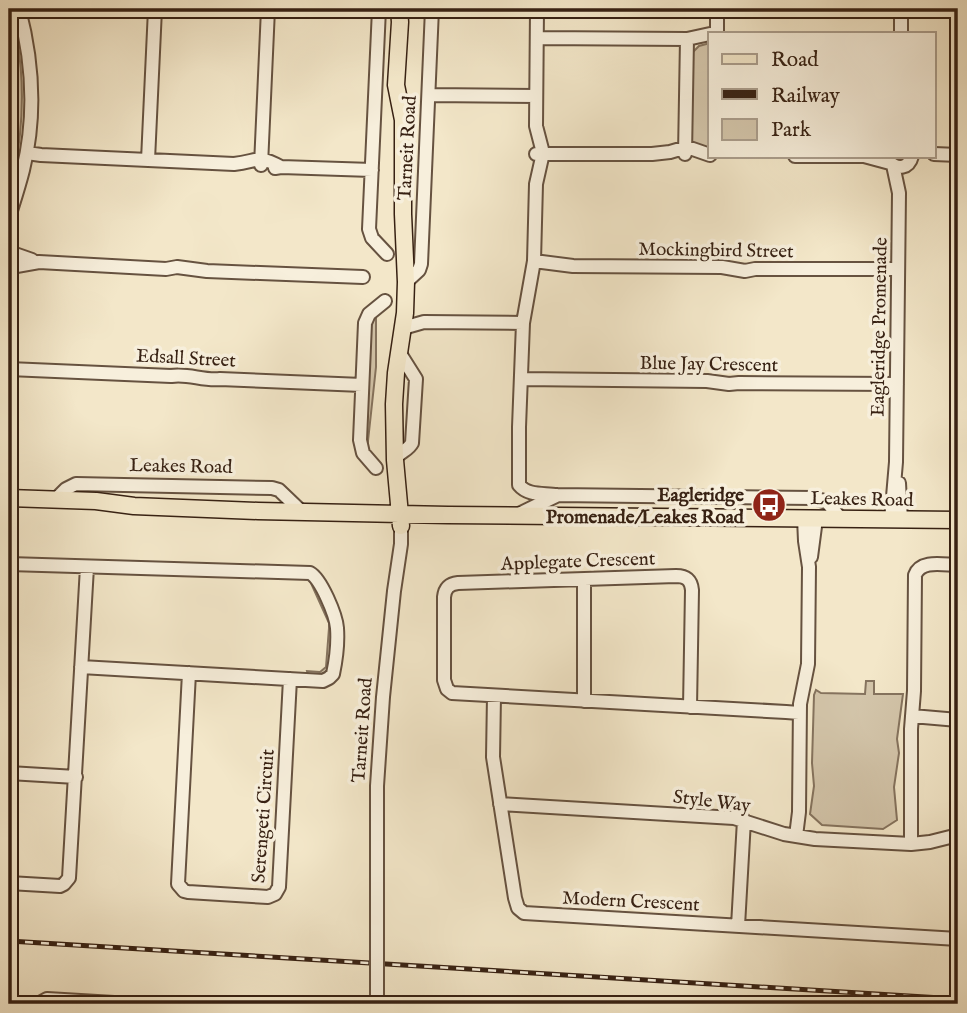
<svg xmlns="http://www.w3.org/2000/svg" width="967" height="1013" font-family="'IM FELL English',serif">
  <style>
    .green { fill: #d3c5aa; stroke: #85735e; stroke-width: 2 }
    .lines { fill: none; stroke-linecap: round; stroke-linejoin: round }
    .minor-casing { stroke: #665240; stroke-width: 16 }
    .major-casing { stroke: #372113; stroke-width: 19 }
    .minor { stroke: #f7efdc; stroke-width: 12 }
    .major { stroke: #f3e7c9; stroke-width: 16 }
    .rail-casing { stroke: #372113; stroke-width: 5 }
    .rail { stroke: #f7efdc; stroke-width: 2.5; stroke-dasharray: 8; stroke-linecap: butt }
    .minor-bridge-casing { stroke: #665240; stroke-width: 16; stroke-linecap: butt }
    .minor-bridge { stroke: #f7efdc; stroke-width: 12 }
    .labels { text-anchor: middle; stroke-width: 7; stroke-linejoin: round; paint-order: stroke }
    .street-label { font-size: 19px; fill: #372113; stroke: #f7efdc }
    .poi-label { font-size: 19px; font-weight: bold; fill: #372113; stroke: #f7efdc; text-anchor: end }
  </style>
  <rect width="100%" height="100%" fill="#f3e7c9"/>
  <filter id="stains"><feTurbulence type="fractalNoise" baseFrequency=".00286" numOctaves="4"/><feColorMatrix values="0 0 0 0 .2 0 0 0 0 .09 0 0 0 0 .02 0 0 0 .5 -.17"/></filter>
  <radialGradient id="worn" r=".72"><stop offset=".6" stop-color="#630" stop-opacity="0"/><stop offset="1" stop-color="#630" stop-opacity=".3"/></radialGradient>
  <path class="green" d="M9,9C13,17 15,29 17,39C25,85 23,129 14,174L15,178L14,182L9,188Z
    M710,43V150L692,143L691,141L692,53L699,46Z
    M376,313V367L367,450L366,449L369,324Z
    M312,580L331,618L332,628L330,664C326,676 319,675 308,675L307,671L320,672L326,667L329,628V623L310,581Z
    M866,681H874V694H903L897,739L899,753L894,787L897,820L883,829L822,825L810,814L814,786L812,763L814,695L816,690L821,693L865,694Z"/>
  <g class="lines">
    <g class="minor-casing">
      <path id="minor" d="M379,9L369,229L372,238L387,254
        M537,9L536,126L543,153L536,184L534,261L523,323L519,427V485C528,496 543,493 557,495L814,498L827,502L841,519
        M717,33V9
        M901,33V9
        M537,38L687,39L710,34
        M429,95L536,96
        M27,153L41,155L234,164C260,161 256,154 281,167
        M536,154H652L670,152L687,147L710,155
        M685,154L687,39
        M934,154L958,155
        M795,156H864L890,163
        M148,160L155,9
        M889,161C897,171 909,168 912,156
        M261,165L268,9
        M275,168L281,167L372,170
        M9,217C14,201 19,186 23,170C36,117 33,62 19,9
        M12,253L32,260
        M534,261L573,266L722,267L745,271L755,269H898
        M11,267L39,262L166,269L177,267L207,271L363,277
        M406,282L419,270L421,264L432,9
        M403,328L424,322L523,323
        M9,369L171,376C188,373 203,381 220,379L362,385
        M521,379L707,381L729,384L739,383L897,384
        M395,460C398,452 408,451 412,443L416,379L399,352
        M376,468L363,453L360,440L365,323L369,314L385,301
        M899,483L901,520
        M55,500L66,489L76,484L272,488L279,490L302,512
        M519,514L556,496
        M891,520L896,462L899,193L893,165
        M811,557L816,519
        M9,564L310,573C321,579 336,615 337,628C338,642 336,660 333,674L329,678L323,681L81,667
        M189,673L178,884L184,891L188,892L268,897L275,894L279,887L290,679
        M494,696L493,757L515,898L518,908L524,913L958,939
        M584,701V580
        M690,707L692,590C691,580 686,576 676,576L458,583C449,584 445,588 444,597V680L447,689L452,693L786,712L799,713
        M912,716L958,720
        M9,773L76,777
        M500,804L734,818L784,834L815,839L911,844L930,842L958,835
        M796,836L799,812L800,704L808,664L809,567L805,541L804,518
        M911,844V729L914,691L915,575C921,559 944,565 958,565
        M9,883L60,886L64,884L69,878L87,567
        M738,926L744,820
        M377,950V786L383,697L394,591L401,544V526
        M377,975V1004
        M38,1004L47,999L131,1004"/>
    </g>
    <g class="major-casing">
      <path id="major" d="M399,9L400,22L396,85L403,120V214L406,282L405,313L396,373L394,404L395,460L401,526
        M9,498L96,501L134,506L258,511L448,515L958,520"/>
    </g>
    <use href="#minor" class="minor"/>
    <use href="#major" class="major"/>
    <g class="rail-casing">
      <path id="rail" d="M9,941L958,999"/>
    </g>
    <use href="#rail" class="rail"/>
    <g class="minor-bridge-casing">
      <path id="minor-bridge" d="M377,950V975"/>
    </g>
    <use href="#minor-bridge" class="minor-bridge"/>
  </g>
  <defs>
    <g id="bus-disc" transform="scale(1.75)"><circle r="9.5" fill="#8f2418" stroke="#f7efdc"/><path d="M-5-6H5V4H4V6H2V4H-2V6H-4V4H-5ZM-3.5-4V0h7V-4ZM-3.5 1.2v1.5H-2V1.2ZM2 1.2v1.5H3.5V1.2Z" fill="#fff"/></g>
  </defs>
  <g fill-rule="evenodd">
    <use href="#bus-disc" x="769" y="505"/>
  </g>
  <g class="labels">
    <g class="street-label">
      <text transform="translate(406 148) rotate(-87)" y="7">Tarneit Road</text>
      <text transform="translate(716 249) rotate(1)" y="7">Mockingbird Street</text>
      <text transform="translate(878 327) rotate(-89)" y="7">Eagleridge Promenade</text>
      <text transform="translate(186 357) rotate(3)" y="7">Edsall Street</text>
      <text transform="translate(709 363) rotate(1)" y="7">Blue Jay Crescent</text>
      <text transform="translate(181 465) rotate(1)" y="7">Leakes Road</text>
      <text transform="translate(862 498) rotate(1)" y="7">Leakes Road</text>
      <text transform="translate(578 560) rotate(-2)" y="7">Applegate Crescent</text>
      <text transform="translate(361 730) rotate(-86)" y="7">Tarneit Road</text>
      <text transform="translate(712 800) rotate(7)" y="7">Style Way</text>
      <text transform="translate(262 816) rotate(-86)" y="7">Serengeti Circuit</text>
      <text transform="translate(631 900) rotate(3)" y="7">Modern Crescent</text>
    </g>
    <g class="poi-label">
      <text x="744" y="501">Eagleridge<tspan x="744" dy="22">Promenade/Leakes Road</tspan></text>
    </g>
  </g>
  <rect width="967" height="1013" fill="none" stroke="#f3e7c9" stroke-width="35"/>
  <rect x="10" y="10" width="946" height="992" fill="none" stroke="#372113" stroke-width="3.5"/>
  <rect x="18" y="18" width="932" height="978" fill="none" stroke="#372113" stroke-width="2"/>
  <rect x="708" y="32" width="228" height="126" fill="#f7efdc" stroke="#aa9d8c" stroke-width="2"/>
  <rect x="722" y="54" width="35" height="10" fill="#f3e7c9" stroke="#aa9d8c" stroke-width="2"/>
  <text x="771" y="66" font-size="21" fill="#372113">Road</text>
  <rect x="722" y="89" width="35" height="10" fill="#372113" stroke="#aa9d8c" stroke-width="2"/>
  <text x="771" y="102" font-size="21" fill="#372113">Railway</text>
  <rect x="722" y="119" width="35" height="21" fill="#d3c5aa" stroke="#aa9d8c" stroke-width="2"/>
  <text x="771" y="136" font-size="21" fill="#372113">Park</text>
  <rect width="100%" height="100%" filter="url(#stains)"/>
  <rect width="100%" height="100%" fill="url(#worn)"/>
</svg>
